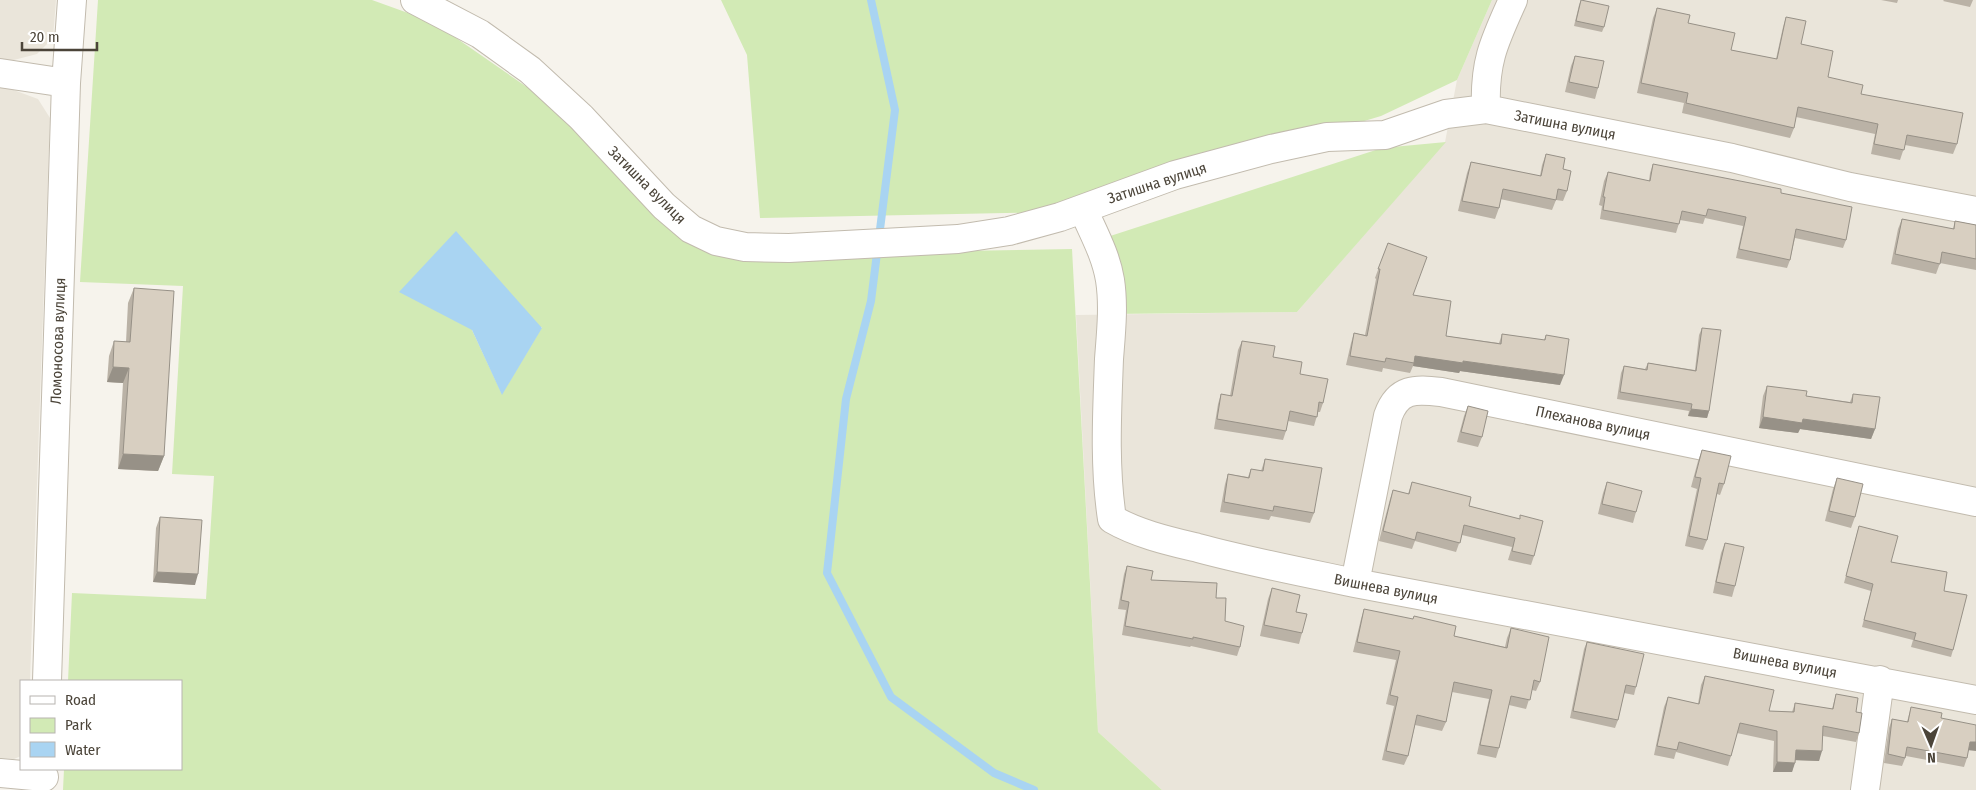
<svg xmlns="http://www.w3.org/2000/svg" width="1976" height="790" font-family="'Fira Sans Condensed',sans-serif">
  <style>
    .residential { fill: #eae5da }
    .green { fill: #d2eab5; fill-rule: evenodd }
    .water { fill: #a9d4f2 }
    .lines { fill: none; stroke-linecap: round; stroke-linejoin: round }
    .stream { stroke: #a9d4f2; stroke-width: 8 }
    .minor-casing { stroke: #c2bbae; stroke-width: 30 }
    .minor { stroke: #fff; stroke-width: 28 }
    .wall { fill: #bab2a6 }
    .shaded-wall { fill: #979187 }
    .building { fill: #d8cfc1; stroke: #979187 }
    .labels { text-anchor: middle; stroke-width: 4; stroke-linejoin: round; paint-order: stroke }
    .street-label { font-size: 15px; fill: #4b4439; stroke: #fff }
  </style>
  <rect width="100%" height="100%" fill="#f6f3ec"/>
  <path class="residential" d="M0,0H56L53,38L37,54L10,61L0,59Z
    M1492,0H1976V790H1162L1098,732L1076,315L1297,312L1445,142L1457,80Z
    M0,85L38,99L50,118L30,681H21V756L14,759L0,758Z"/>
  <path class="green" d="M98,0H372L433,22L547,101L723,255L1072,249L1098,732L1162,790H63L64,769H181V681H68L72,593L206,599L214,476L172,474L183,286L80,282ZM542,327L502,394L472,330Z
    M721,0H1492L1457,80L1381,116L1060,212L760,218L747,55Z
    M1446,142L1297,312L1109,314L1101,239L1382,148Z"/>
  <path class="water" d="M456,231L542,328L502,395L472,330L399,292Z"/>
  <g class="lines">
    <path class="stream" d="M871,0L895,110L871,301L846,399L827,573L891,697L994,773L1034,790"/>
    <g class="minor-casing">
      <path id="minor" d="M415,0L480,34L530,70L581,117L664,206L691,229L716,241L745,247L789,248L958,239L1009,231L1060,217L1175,175L1271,149L1327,137L1385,135L1446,114L1486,109L1732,158L1850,187L1976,211
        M0,73L66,83
        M1486,109C1484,62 1494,42 1513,0
        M1083,209C1093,232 1106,255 1110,280C1114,306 1111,333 1109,359C1107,413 1104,466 1112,519C1138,534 1169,541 1198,548C1250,562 1302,572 1355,583L1976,700
        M1355,583L1388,416C1398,388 1415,389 1441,392L1976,502
        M47,681L66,83L72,0
        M0,773L44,777
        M1865,790L1880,680"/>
    </g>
    <use href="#minor" class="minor"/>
  </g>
  <path class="wall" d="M1581,0L1604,27L1602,32L1574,26L1579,5Z
    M1881,0H1898L1897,3Z
    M1944,0H1973L1970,7L1943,1Z
    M1657,8L1688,23L1731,50L1776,59L1783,27L1786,17L1801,44L1828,77L1861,94L1957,144L1953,154L1905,145L1900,160L1871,154L1875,134L1796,117L1794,128L1790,138L1682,113L1684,103L1637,93L1653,18Z
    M1575,56L1598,88L1595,99L1565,92L1571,66Z
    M1546,154L1563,169L1567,191L1563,201L1556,200L1552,210L1500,199L1499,208L1495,219L1458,211L1467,173L1471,162L1540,176L1542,165Z
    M1653,164L1781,193L1846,240L1843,248L1795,238L1790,260L1787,268L1736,258L1743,226L1705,218L1703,224L1680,220L1676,233L1600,219L1602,206L1599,205L1604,181L1608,172L1649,181L1650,173Z
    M1902,219L1953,229L1955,221L1976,225V270L1940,263L1936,274L1891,264L1898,229Z
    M1388,243L1413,295L1446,336L1499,343L1502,334L1544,340L1546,335L1560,385L1460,371L1459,373L1413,366L1410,373L1383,368L1382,372L1346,365L1351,343L1354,333L1365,335L1376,279L1375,278Z
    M134,288L164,456L158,471L118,469L123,383L107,382L109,356L114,341L126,342L128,303Z
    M1702,328L1709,411L1707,418L1688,416L1689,411L1617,399L1621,373L1624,366L1645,369L1648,363L1695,370L1699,335Z
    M1242,341L1273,357L1300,374L1323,403L1320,412H1318L1314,426L1288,421L1286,431L1283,440L1214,429L1218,404L1221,394L1230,396L1238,350Z
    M1767,386L1806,396L1850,402L1853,394L1875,429L1871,439L1800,429L1798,433L1759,428L1763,396Z
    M1468,406L1482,437L1478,447L1457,442L1464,416Z
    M1702,450L1724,484L1720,495L1717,494L1707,540L1703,550L1685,546L1697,489L1691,487L1698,461Z
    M1265,459L1314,513L1310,523L1271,516L1269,520L1220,512L1225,484L1228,474L1248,477L1251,469L1261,471Z
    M1837,478L1855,517L1851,528L1825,521L1833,489Z
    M1412,482L1469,506L1519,519L1534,556L1531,565L1508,560L1512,547L1462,535L1456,552L1415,541L1412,549L1379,541L1390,499L1393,490L1408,494Z
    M1607,482L1636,512L1633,523L1598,514L1603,493Z
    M160,517L195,585L153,582L156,528Z
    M1859,526L1891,562L1944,591L1953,650L1951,657L1911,647L1913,640L1862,627L1871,591L1844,583L1857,533Z
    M1725,543L1735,586L1732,597L1713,593L1721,553Z
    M1127,566L1151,580L1216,598L1225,621L1240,647L1237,656L1191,646L1190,647L1122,635L1126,610L1118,609L1124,574Z
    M1272,588L1296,612L1302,633L1299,644L1260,636L1268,599Z
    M1364,609L1454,636L1505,647L1507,638L1511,628L1540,682L1536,691L1532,690L1526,709L1509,705L1499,748L1496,758L1477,754L1489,699L1452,692L1446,722L1442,731L1415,725L1408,756L1404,765L1382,760L1394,706L1386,704L1396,660L1353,652L1361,619Z
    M1587,642L1636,687L1634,695L1624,693L1618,720L1615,728L1570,718L1584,649Z
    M1705,676L1769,711L1792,712L1795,703L1832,709L1836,694L1856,712L1859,733L1856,742L1823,736L1819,761L1795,760L1792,772H1773L1774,741L1737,733L1731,756L1728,766L1676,752L1674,759L1654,755L1664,707L1668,697L1698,704L1701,685Z
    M1911,707L1941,718L1968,750L1967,758L1964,767L1906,756L1902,766L1884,763L1889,728L1892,719L1907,722Z"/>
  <path class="shaded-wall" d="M1415,356L1463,361L1564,375L1560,385L1460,371L1459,373L1413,366Z
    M113,367L129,368L123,383L107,382Z
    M1691,409L1709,411L1707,418L1688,416Z
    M1763,417L1803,419L1875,429L1871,439L1800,429L1798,433L1759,428Z
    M123,454L164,456L158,471L118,469Z
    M157,572L198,574L195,585L153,582Z
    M1970,742H1976V751L1967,750Z
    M1796,750L1822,751L1819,761L1792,760Z
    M1777,762L1795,763L1792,772H1773Z"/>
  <path class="building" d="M1581,0L1609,6L1604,27L1576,21Z
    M1657,8L1690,15L1688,23L1735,33L1731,50L1777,59L1786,17L1806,21L1801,44L1833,51L1828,77L1863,85L1861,94L1963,113L1957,144L1907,135L1904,150L1874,144L1878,124L1798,107L1794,128L1686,103L1688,93L1641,83Z
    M1575,56L1604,61L1598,88L1569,82Z
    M1546,154L1565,158L1563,169L1571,171L1567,191L1558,189L1556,200L1503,189L1499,208L1462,201L1471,162L1541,176Z
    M1653,164L1781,189V193L1852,207L1846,240L1796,229L1790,260L1739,249L1746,217L1708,209L1706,216L1682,211L1679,224L1603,210L1605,197H1603L1608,172L1650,181Z
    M1902,219L1954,229L1955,221L1976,225V259L1942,252L1940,264L1895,254Z
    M1388,243L1427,257L1413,295L1451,301L1446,336L1501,344L1502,334L1545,340L1546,335L1569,339L1564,375L1463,361V363L1415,356L1414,363L1386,358L1385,362L1350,356L1354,333L1367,336L1380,269H1378Z
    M134,288L174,291L164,456L123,454L129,368L113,367L114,341L130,342Z
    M1702,328L1721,330L1709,411L1691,409L1692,404L1620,392L1624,366L1647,370L1648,363L1696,371Z
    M1242,341L1275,346L1273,357L1302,362L1300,374L1328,379L1323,403L1319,402L1317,417L1290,411L1286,431L1217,419L1221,394L1232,396Z
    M1767,386L1807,391L1806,396L1852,403L1853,394L1880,397L1875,429L1803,419L1802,423L1763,417Z
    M1468,406L1488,411L1482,437L1461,432Z
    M1702,450L1731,456L1724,484L1719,483L1707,540L1689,536L1701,478L1695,477Z
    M1265,459L1322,468L1314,513L1274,506L1273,511L1224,502L1228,474L1249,478L1251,469L1263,471Z
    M1837,478L1863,484L1855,517L1829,511Z
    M1412,482L1471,497L1469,506L1520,519V515L1543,521L1534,556L1512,551L1515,538L1464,525L1460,543L1417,532L1415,540L1383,531L1393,490L1409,494Z
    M1607,482L1642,491L1636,512L1602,504Z
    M160,517L202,520L198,574L157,572Z
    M1859,526L1898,536L1891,562L1947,572L1944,591L1967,595L1953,650L1914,640L1916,633L1864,620L1873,584L1846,576Z
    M1725,543L1744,547L1735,586L1716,582Z
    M1127,566L1153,571L1151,580L1217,583L1216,598H1226L1225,621L1244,626L1240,647L1193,637V639L1125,626L1129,602L1121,600Z
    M1272,588L1300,595L1296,612L1307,614L1302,633L1264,625Z
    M1364,609L1413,619L1414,616L1456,626L1454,636L1507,648L1511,628L1549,637L1540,682L1534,680L1530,700L1511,696L1499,748L1480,745L1492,690L1454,682L1446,722L1417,715L1408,756L1386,751L1398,697L1390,695L1400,651L1357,642Z
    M1587,642L1644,654L1636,687L1626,685L1618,720L1573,711Z
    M1705,676L1774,690L1769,711L1794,712L1795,703L1833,709L1836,694L1858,698L1856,712L1862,713L1859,733L1823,726L1822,751L1796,750L1795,763L1777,762V731L1740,723L1731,756L1679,742L1677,750L1657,746L1668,697L1699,704Z
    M1911,707L1942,713L1941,718L1976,725V742H1970L1967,758L1907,747L1905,758L1888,754L1892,719L1908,722Z"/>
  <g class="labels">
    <g class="street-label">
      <text transform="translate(1565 125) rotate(11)" y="5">Затишна вулиця</text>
      <text transform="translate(1157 183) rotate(-18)" y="5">Затишна вулиця</text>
      <text transform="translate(647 185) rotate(45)" y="5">Затишна вулиця</text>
      <text transform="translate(58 341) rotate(-88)" y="5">Ломоносова вулиця</text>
      <text transform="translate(1593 423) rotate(12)" y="5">Плеханова вулиця</text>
      <text transform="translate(1386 589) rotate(11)" y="5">Вишнева вулиця</text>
      <text transform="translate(1785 663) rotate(11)" y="5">Вишнева вулиця</text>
    </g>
  </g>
  <rect x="20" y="680" width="162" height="90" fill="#ffffff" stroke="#b7b4b0"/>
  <rect x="30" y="696" width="25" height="8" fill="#ffffff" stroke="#b7b4b0"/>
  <text x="65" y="705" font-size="15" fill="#4b4439">Road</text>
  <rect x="30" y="718" width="25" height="15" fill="#d2eab5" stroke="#b7b4b0"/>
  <text x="65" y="730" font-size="15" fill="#4b4439">Park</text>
  <rect x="30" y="742" width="25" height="15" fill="#a9d4f2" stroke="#b7b4b0"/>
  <text x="65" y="755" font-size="15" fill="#4b4439">Water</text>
  <g transform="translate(1931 745) rotate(178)" stroke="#ffffff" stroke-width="4" paint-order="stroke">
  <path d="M0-4L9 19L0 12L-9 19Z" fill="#4b4439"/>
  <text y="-8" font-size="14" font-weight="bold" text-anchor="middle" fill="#4b4439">N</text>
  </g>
  <path d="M22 42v8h75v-8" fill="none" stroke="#4b4439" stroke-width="2.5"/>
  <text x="30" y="42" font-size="15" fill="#4b4439" stroke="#ffffff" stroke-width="4" paint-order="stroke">20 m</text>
</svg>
